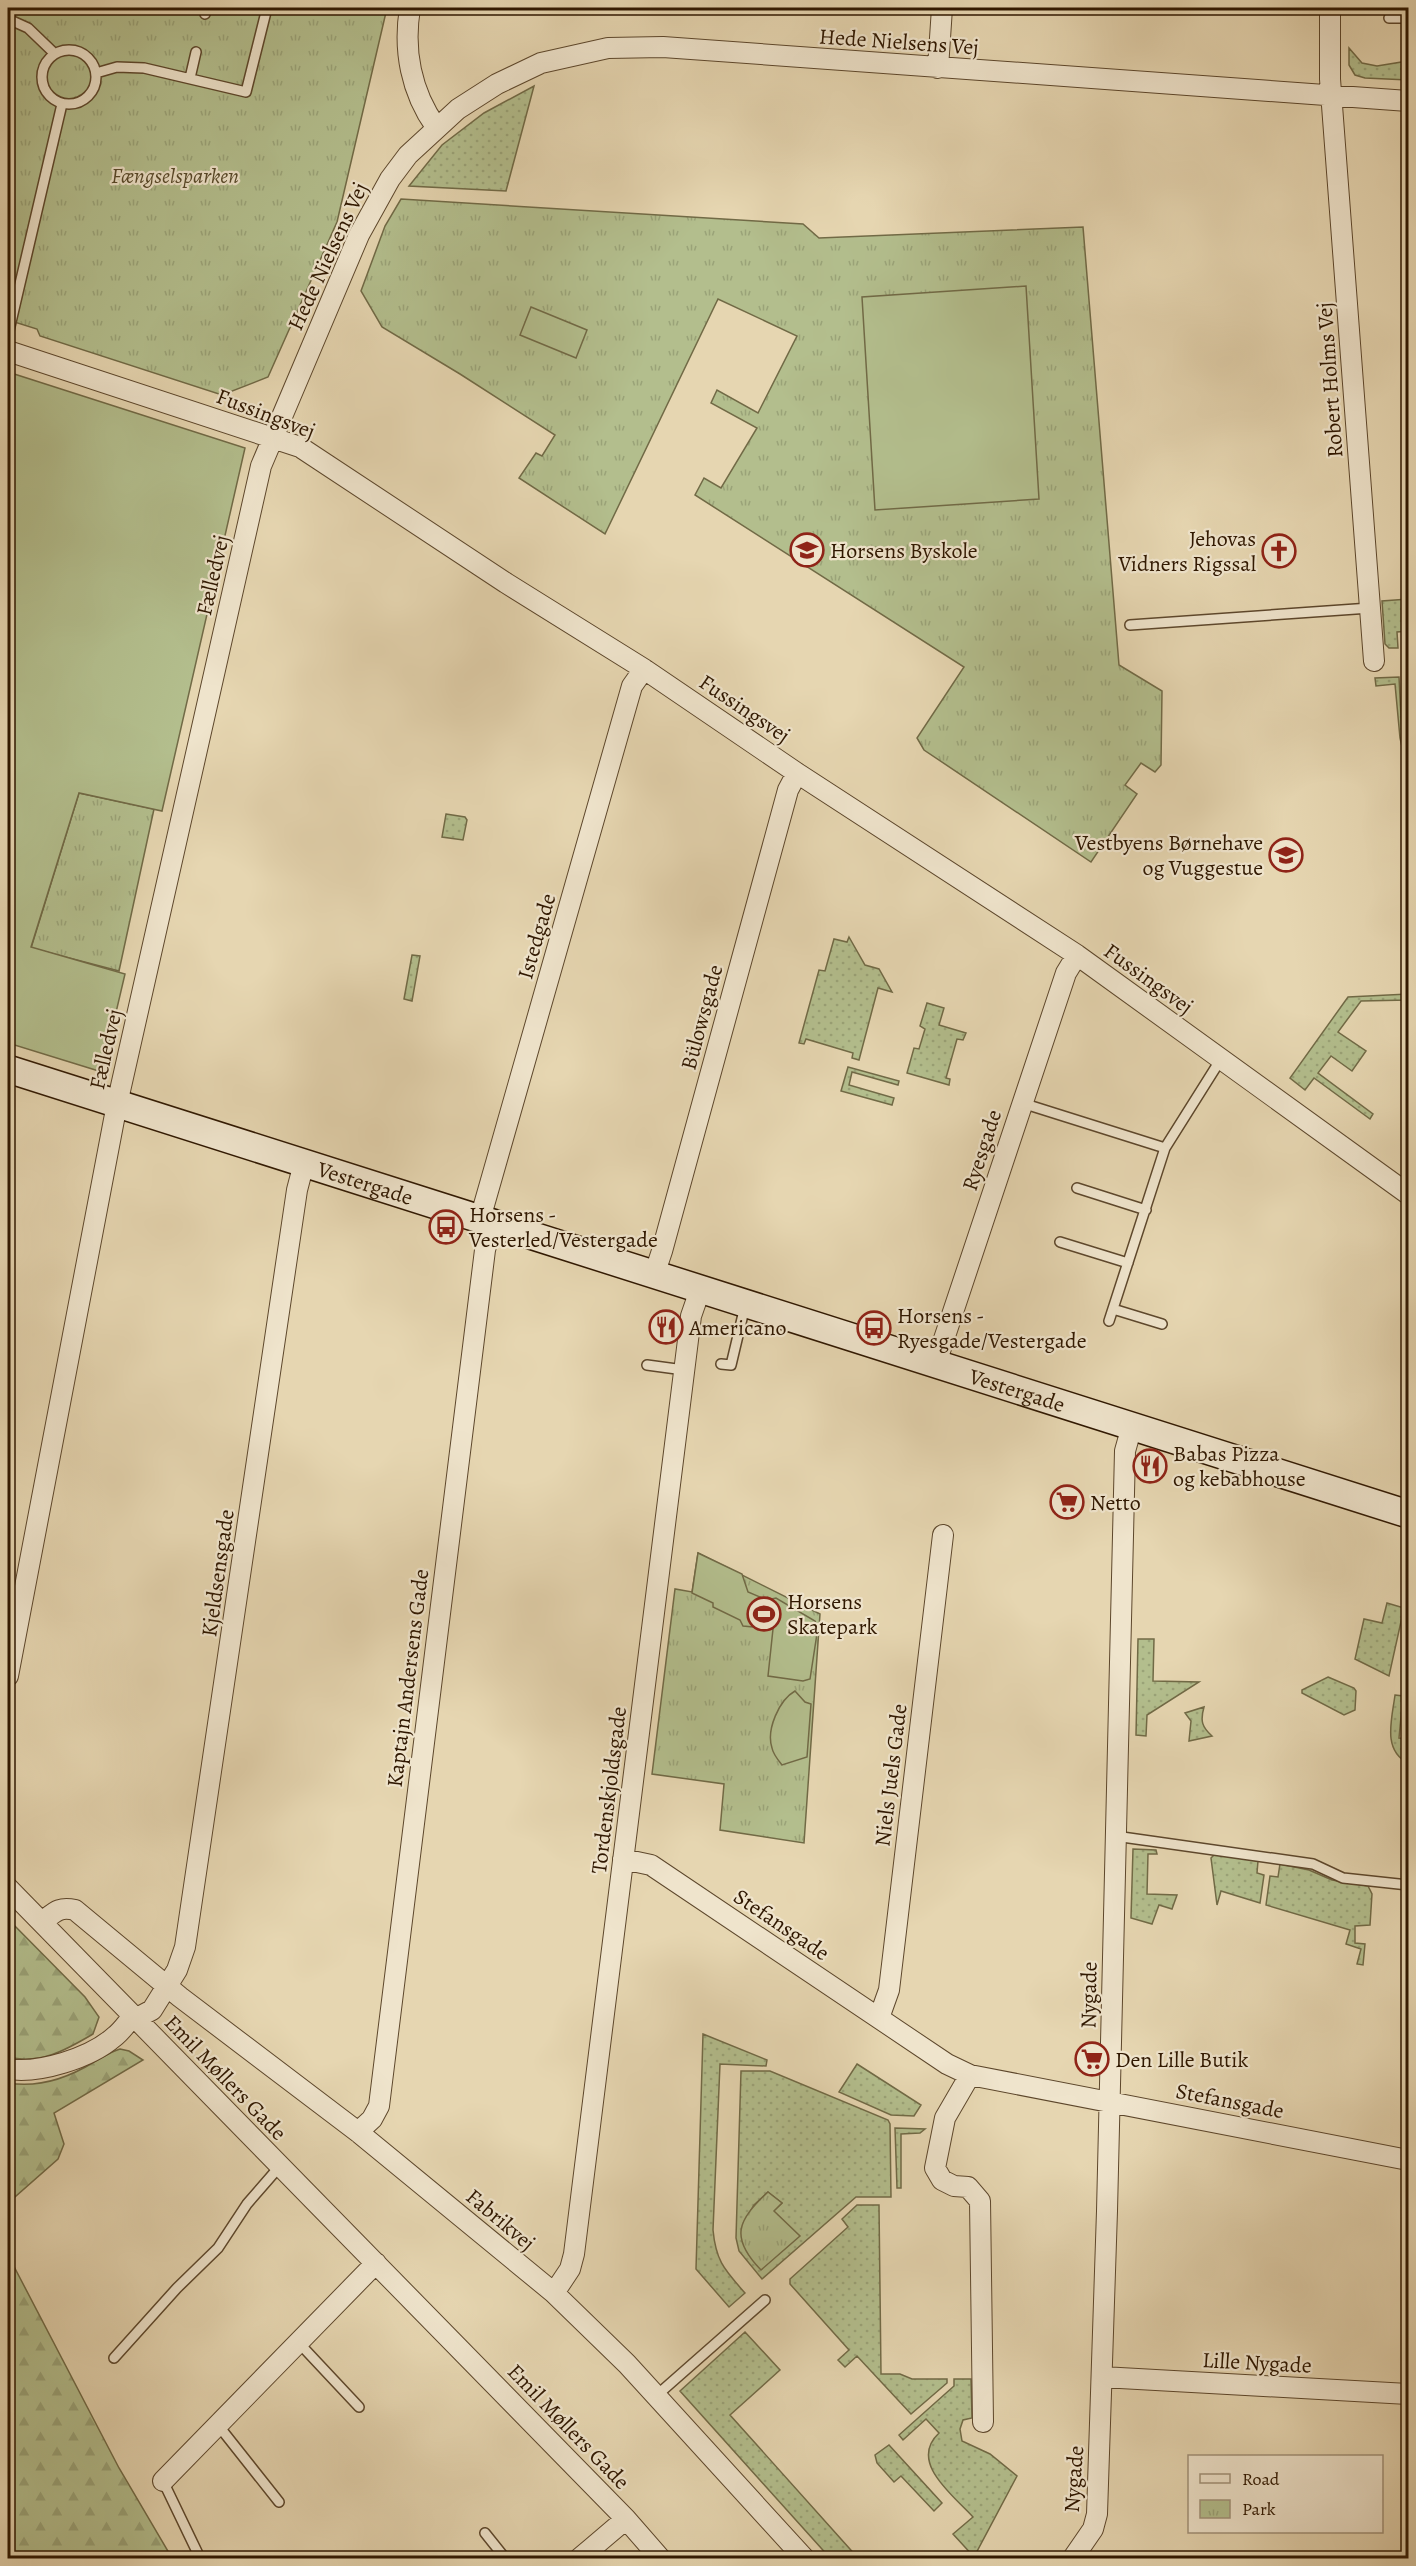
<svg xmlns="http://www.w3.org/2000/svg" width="1416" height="2566" font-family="Alegreya,serif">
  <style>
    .grass { fill: url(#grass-dots); stroke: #716a46; stroke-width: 1.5; fill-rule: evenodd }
    .forest { fill: url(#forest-firs); stroke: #716a46; stroke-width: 1.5 }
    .park { fill: url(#park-tufts); stroke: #716a46; stroke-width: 1.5 }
    .pitch { fill: #b3be8d; stroke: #716a46; stroke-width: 1.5 }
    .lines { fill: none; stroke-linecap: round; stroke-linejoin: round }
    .service-casing { stroke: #5d472c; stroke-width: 12 }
    .minor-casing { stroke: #5d472c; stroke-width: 22 }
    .secondary-casing { stroke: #2f1700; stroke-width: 30 }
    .service { stroke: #efe4cc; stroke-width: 9 }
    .minor { stroke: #efe4cc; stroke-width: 20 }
    .secondary { stroke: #efe4cc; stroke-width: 27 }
    .labels { text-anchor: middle; stroke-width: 4.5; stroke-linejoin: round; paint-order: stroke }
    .street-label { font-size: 22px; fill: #2f1700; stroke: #efe4cc }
    .park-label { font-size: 22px; font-style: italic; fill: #57492a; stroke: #efe4cc }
    .poi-label { font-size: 22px; fill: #2f1700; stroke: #efe4cc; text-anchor: start }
  </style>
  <defs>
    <pattern id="grass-dots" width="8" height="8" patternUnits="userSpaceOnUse" patternTransform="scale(1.5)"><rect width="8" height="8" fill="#b3be8d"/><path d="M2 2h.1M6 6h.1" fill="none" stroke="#9aa378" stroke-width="1.8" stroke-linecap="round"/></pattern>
    <pattern id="forest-firs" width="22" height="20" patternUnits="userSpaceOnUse" patternTransform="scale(1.5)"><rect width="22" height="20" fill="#b3be8d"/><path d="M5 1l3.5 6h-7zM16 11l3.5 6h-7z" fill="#9aa378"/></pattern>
    <pattern id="park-tufts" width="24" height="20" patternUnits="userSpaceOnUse" patternTransform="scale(1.5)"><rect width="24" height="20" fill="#b3be8d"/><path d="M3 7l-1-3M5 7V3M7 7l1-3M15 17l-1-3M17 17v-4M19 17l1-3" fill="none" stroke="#9aa378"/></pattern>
  </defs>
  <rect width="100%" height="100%" fill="#e6d6b1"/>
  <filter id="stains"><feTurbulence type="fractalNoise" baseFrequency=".00333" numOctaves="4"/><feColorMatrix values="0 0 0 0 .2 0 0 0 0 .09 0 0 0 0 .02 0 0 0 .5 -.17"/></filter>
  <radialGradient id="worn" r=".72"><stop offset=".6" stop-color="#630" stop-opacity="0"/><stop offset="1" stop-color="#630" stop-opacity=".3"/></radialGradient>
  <path class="grass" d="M1349,48L1362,63L1377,66L1408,61V80L1365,78L1355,75L1349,65Z
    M534,86L506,191L409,186L442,145L484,113Z
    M1408,599V631L1397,632L1398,648H1389L1385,644L1382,601Z
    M1399,677L1402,737H1408V774L1400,738L1395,684L1376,686L1375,678Z
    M446,814L465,817L467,820L463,840L442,837Z
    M849,937L865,965L879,969L892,992L878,988L859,1060L852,1058L853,1053L806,1039L804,1044L799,1043L819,970L825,971L834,939L847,942Z
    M412,955L420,956L412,1001L404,999Z
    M1408,994V1000L1361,1001L1338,1032L1366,1051L1352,1071L1331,1056L1318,1073L1373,1114L1370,1119L1314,1078L1305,1090L1290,1078L1348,997Z
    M927,1003L944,1008L939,1025L966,1033L963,1040L957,1039L946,1078L950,1079L949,1085L907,1073L914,1048L919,1049L925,1029L920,1026Z
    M848,1067L899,1081L898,1085L852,1072L849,1085L894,1098L892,1105L841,1091Z
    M1387,1603L1404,1608L1389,1676L1355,1659L1364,1619L1382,1623Z
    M1138,1639H1154L1153,1681L1199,1682L1147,1715L1146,1736L1136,1735Z
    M1328,1677L1354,1688L1356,1691L1355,1710L1344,1715L1302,1693V1690Z
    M1395,1695L1403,1696L1399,1738L1408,1739V1763C1382,1750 1392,1719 1395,1695Z
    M1204,1707C1200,1721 1202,1727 1212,1736L1189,1741L1191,1721L1185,1713Z
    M1133,1849L1156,1850L1157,1854H1148L1147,1894L1177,1895L1172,1909L1159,1905L1152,1924L1131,1918Z
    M1215,1854L1258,1861L1257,1873L1264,1875L1260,1903L1221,1891L1217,1905L1211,1858Z
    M1280,1864L1309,1870L1332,1880L1368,1886L1372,1894L1370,1925L1355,1926V1943L1365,1944L1363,1965L1357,1964L1361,1949L1346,1944L1350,1930L1266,1905L1270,1876L1278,1877Z
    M703,2034L767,2060L766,2066L720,2064L713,2230C716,2262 725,2270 745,2293L729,2307L696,2269Z
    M857,2064L921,2105L914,2116L891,2115L839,2092Z
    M741,2071H770L888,2120L890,2124L891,2197H856L762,2279L739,2251L736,2238ZM768,2192L782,2203L774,2210L744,2222L754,2205Z
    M895,2128L925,2129L920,2133L901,2134V2188H897Z
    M857,2205H879L881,2374H900L912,2379H947V2383L911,2414L857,2356L845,2367L838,2360L849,2350L790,2284V2279L848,2227L842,2219Z
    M745,2332L780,2370L730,2415L858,2558H830L680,2391Z
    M954,2379H971L972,2418L963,2420L960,2429L962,2441L990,2454L1017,2476L974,2557L953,2534L973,2517C953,2495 908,2462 939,2433L926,2419L903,2440L899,2435L954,2386Z
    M889,2445L942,2503L934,2511L901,2476L894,2482L877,2463L875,2455Z"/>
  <path class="forest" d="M8,1919L85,1997L99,2017L93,2034C66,2050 40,2065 8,2057Z
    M120,2049L129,2051L143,2060L54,2113L64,2144L58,2159L8,2203V2083C38,2088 68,2078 94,2062C103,2057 110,2052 120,2049Z
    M8,2255L119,2468L172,2558H8Z"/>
  <path class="park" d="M8,8H387L337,222L268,377L222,395L40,336L37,329L8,320Z
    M401,199L803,224L819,238L1083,227L1119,665L1162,691L1161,765L1155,772L1141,763L1125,785L1137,794L1091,862L924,750L917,738L964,667L695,495L704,478L721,488L757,428L711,403L717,390L758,413L797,336L718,299L605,534L519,478L536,453L542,456L555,435L460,374L382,327L361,291L385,226Z
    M79,793L154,809L119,971L31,948Z
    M698,1553L820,1614L804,1843L720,1830L724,1784L652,1774L675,1589L692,1592Z
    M768,2192L782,2203L774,2211L800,2236L761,2270C729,2237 738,2220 768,2192Z"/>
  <path class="pitch" d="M1026,286L1039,499L875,510L862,297Z
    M531,307L587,330L576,358L520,335Z
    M8,372L245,448L162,811L79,793L31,947L125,974L102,1072L8,1043Z
    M698,1553L742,1574L748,1592L767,1600L776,1598L815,1621L818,1627L810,1679L803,1681L768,1676L773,1629L743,1626L740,1620L713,1607V1603L692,1593Z
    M795,1691L805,1702L811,1704L807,1757L782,1765C778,1760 773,1754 772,1748C766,1730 779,1700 795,1691Z"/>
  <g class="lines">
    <g class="service-casing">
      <path id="service" d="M205,14L207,8
        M1389,18H1408
        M8,19L28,28L54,53
        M42 77a27 27 0 1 1 54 0a27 27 0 1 1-54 0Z
        M96,73L117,67L144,68L246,92L267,8
        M190,78L196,52
        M8,335L62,104
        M1130,625L1370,608
        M1022,1103L1165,1148L1221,1059
        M1077,1188L1146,1210
        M1060,1242L1128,1263
        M1113,1309L1162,1324
        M1109,1321L1165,1148
        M721,1364L731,1365L745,1306
        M647,1365L684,1370
        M1115,1836L1313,1864L1343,1878L1408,1885
        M299,2343L359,2407
        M114,2358L177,2288L218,2248L247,2204L280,2166
        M656,2396L765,2300
        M218,2425L279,2502
        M163,2481L200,2558
        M485,2533L505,2558"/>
    </g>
    <g class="minor-casing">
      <path id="minor" d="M410,8C403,50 411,92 436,127
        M1330,8V79L1374,661
        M938,68L942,8
        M8,351L300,447L506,583L644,669L797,773L1077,955L1408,1194
        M480,1219L632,686L644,669
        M654,1275L662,1251L788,790L797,773
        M936,1363L1066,973L1077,955
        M8,1676L117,1104L261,466L359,235L390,179L408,155L458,109L497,84L541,63L608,48L663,47L1408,101
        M623,1859L651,1865L947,2064L970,2075L1408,2160
        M8,1888L626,2519L660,2558
        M42,1922C54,1913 58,1906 75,1910L180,1997L358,2132L554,2293L627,2364L804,2558
        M879,2018L889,1990L943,1535
        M135,2019L152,2010L177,1970L185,1947L297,1190L304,1163
        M8,2069C39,2074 90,2058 114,2037C121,2032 127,2023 133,2016
        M970,2075L945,2118L935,2168L942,2180L954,2186L968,2187L980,2201L983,2422
        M358,2132L372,2119L379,2106L485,1250L492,1223
        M554,2293L570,2269L574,2254L691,1316L700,1290
        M1102,2377L1408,2394
        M163,2481L376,2263
        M580,2558L626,2519
        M1073,2558L1093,2529L1097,2514L1107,2211L1125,1451L1132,1426"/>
    </g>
    <g class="secondary-casing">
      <g id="secondary">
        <path id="s1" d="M8,1069L1408,1514"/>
      </g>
    </g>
    <use href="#service" class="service"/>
    <use href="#minor" class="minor"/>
    <use href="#secondary" class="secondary"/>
  </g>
  <defs>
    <g id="school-ring" transform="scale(1.725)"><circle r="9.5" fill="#efe4cc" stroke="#8f2418" stroke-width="1.5"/><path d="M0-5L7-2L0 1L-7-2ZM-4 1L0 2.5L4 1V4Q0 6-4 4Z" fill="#8f2418"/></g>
    <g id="church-ring" transform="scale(1.725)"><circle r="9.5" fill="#efe4cc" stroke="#8f2418" stroke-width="1.5"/><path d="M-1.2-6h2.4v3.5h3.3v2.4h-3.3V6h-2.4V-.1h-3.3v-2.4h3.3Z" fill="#8f2418"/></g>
    <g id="bus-ring" transform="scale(1.725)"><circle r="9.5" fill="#efe4cc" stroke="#8f2418" stroke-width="1.5"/><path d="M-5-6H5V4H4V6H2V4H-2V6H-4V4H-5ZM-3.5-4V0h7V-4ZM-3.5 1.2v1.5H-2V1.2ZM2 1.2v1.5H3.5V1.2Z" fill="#8f2418"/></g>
    <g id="restaurant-ring" transform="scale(1.725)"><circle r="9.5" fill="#efe4cc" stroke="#8f2418" stroke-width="1.5"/><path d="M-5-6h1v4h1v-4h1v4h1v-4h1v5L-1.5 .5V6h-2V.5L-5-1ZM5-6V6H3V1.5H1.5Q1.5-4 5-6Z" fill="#8f2418"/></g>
    <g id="supermarket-ring" transform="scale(1.725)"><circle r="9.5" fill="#efe4cc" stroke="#8f2418" stroke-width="1.5"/><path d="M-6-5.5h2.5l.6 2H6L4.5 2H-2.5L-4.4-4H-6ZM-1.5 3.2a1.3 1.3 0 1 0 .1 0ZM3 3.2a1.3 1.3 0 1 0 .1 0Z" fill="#8f2418"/></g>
    <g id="stadium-ring" transform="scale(1.725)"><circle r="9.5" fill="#efe4cc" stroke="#8f2418" stroke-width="1.5"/><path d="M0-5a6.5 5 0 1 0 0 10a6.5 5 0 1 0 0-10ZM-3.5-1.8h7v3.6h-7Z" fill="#8f2418"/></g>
  </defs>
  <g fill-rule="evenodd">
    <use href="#school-ring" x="807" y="550"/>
    <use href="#church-ring" x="1279" y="551"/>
    <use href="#school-ring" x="1286" y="855"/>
    <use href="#bus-ring" x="446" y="1227"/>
    <use href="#restaurant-ring" x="666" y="1327"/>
    <use href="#bus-ring" x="874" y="1328"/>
    <use href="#restaurant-ring" x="1150" y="1466"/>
    <use href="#supermarket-ring" x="1067" y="1502"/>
    <use href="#stadium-ring" x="764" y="1614"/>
    <use href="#supermarket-ring" x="1092" y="2059"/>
  </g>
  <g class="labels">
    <g class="street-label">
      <text transform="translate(899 41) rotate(4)" y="8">Hede Nielsens Vej</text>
      <text transform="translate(327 256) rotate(-65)" y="8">Hede Nielsens Vej</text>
      <text transform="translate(1329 380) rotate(-94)" y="8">Robert Holms Vej</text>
      <text transform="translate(266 413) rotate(21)" y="8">Fussingsvej</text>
      <text transform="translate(212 575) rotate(-77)" y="8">Fælledvej</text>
      <text transform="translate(745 708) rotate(34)" y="8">Fussingsvej</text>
      <text transform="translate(536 936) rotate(-74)" y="8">Istedgade</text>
      <text transform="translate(1149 978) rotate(36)" y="8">Fussingsvej</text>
      <text transform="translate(701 1017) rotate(-75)" y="8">Bülowsgade</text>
      <text transform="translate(105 1049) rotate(-77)" y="8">Fælledvej</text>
      <text transform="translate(981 1150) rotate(-72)" y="8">Ryesgade</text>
      <text dy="8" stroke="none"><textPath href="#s1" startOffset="375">Vestergade</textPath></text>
      <text dy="8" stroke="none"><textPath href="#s1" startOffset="1059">Vestergade</textPath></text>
      <text transform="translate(217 1573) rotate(-82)" y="8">Kjeldsensgade</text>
      <text transform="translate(407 1678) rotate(-83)" y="8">Kaptajn Andersens Gade</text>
      <text transform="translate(890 1775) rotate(-83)" y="8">Niels Juels Gade</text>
      <text transform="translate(608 1790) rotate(-83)" y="8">Tordenskjoldsgade</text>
      <text transform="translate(782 1924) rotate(34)" y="8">Stefansgade</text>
      <text transform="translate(1088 1995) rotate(-89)" y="8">Nygade</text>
      <text transform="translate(226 2077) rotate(46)" y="8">Emil Møllers Gade</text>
      <text transform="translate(1230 2100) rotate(11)" y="8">Stefansgade</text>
      <text transform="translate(501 2219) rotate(40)" y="8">Fabrikvej</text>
      <text transform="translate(1257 2362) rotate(3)" y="8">Lille Nygade</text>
      <text transform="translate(569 2426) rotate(46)" y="8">Emil Møllers Gade</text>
      <text transform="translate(1073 2479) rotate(-86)" y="8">Nygade</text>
    </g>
    <g class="park-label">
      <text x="175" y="183">Fængselsparken</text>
    </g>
    <g class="poi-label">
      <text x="1256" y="546" text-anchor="end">Jehovas<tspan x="1256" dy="25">Vidners Rigssal</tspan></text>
      <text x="830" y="558">Horsens Byskole</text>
      <text x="1263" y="850" text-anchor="end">Vestbyens Børnehave<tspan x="1263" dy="25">og Vuggestue</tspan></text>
      <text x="469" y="1222">Horsens -<tspan x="469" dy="25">Vesterled/Vestergade</tspan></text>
      <text x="897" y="1323">Horsens -<tspan x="897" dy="25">Ryesgade/Vestergade</tspan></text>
      <text x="689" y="1335">Americano</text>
      <text x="1173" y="1461">Babas Pizza<tspan x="1173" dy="25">og kebabhouse</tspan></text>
      <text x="1090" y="1510">Netto</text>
      <text x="787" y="1609">Horsens<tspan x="787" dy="25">Skatepark</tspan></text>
      <text x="1115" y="2067">Den Lille Butik</text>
    </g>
  </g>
  <rect width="1416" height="2566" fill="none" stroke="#e6d6b1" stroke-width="30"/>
  <rect x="9" y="9" width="1398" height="2548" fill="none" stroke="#2f1700" stroke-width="3"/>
  <rect x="15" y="15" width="1386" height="2536" fill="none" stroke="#2f1700" stroke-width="1.5"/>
  <rect x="1188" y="2455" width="195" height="78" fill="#efe4cc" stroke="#a2927a" stroke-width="1.5"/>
  <rect x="1200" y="2474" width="30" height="9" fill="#efe4cc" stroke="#a2927a" stroke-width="1.5"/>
  <text x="1242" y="2485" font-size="18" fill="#2f1700">Road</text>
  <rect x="1200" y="2500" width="30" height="18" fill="url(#park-tufts)" stroke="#a2927a" stroke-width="1.5"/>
  <text x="1242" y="2515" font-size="18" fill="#2f1700">Park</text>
  <rect width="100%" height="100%" filter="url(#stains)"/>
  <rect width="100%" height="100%" fill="url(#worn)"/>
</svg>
